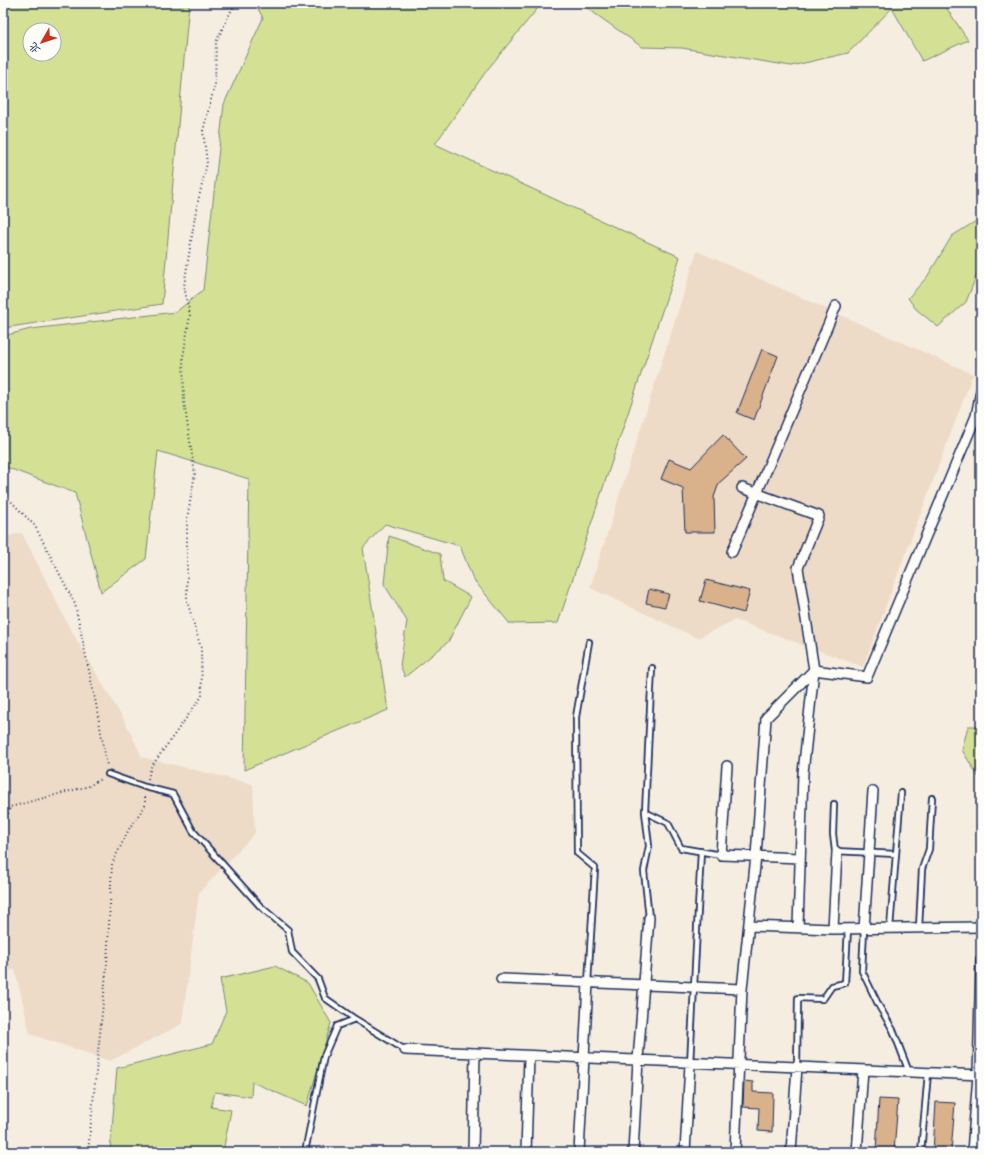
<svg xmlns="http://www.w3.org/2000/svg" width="984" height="1155" font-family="Sriracha,'LXGW WenKai TC',sans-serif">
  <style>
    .built { fill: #eddbc7 }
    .green { fill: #d4e194; stroke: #788879; fill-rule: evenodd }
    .building { fill: #d9b18a; stroke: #1b2f5e }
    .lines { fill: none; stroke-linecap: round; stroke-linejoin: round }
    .service-casing { stroke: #1b2f5e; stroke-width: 8 }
    .minor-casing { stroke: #1b2f5e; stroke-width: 12 }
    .path { stroke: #1b2f5e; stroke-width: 2; stroke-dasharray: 1 3; stroke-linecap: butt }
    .service { stroke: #fdfcf7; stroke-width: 4.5 }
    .minor { stroke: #fdfcf7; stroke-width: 9 }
  </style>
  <rect width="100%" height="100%" fill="#f6ede1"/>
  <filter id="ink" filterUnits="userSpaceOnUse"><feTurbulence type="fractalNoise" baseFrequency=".025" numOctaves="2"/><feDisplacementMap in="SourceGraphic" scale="8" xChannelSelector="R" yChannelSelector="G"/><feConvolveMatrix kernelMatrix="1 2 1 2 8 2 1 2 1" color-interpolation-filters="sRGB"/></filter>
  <g filter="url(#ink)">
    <path class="built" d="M697,251L973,374L863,667L735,620L697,638L590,588Z
      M22,533L68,625L128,727L142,757L253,784L255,833L199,893L182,1024L110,1061L30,1034L15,970L3,971V537Z"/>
    <path class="green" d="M3,3H189L162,304L3,328ZM30,30H54V54H30Z
      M255,3H542L487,70L435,144L680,257L558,623L510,624L473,579L460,546L385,524L363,548L388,710L244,770L249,479L158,451L146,559L101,592L75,493L3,466V336L31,329L176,312L203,290L224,104L263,18Z
      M580,3H943L968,40L922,61L892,8L848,53L791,66L682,48L642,47Z
      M981,218V264L966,302L938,327L916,309L908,298L927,277L952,236Z
      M389,536L440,554L443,581L471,597L448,642L405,677L400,665L407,621L384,584Z
      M968,726H981V781L962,750Z
      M275,966L308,983L331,1023L307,1106L252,1082L251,1097L215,1092L211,1107L231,1110L223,1152H110L117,1068L212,1044L226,1011L220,979Z"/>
    <path class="building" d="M762,349L778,356L754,420L737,413Z
      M723,435L746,459L719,483L714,497L715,532H685L683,488L661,479L669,459L691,468Z
      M706,580L750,591L744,613L700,601Z
      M649,589L669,594L665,607L646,603Z
      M744,1081L753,1082V1092L773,1093L772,1132L758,1131L759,1108L743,1107Z
      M879,1099L898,1100L894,1152H876Z
      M936,1102L955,1103L951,1152H933Z"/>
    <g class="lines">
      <g class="service-casing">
        <path id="service" d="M652,668L645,812L668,823L681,848L721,855
          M108,774L145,787L173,794L193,831L260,906L288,930L292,952L318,979L325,998L355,1019
          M834,804L833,834L835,851L896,854
          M645,812L649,846L644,871L649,918
          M890,928L901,793
          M919,928L922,869L929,849L932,798
          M864,929L862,971L879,1006L893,1030L909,1072
          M588,983L595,868L577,853L576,717L589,642
          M690,1064L701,851
          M797,1067L798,998L823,999L832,986L845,983L848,929
          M305,1152L324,1056L337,1026L355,1019L405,1050
          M921,1152L928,1073"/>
      </g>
      <g class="minor-casing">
        <path id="minor" d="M976,416L981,391
          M742,488L819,516L798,568L814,670L867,677L976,416L981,417
          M732,552L836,306
          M727,766L721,855L800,858
          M749,926L833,929L981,927
          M798,927L803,773L814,670
          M833,929L837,852
          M864,929L873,791
          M501,979L742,989L735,1152
          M742,989L756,856L766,718L814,670
          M405,1050L981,1075
          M473,1152L475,1053
          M526,1152L529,1056
          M579,1152L588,983
          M633,1152L638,1060L649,918
          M685,1152L690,1064
          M791,1152L797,1067
          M857,1152L863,1070
          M972,1152L978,1075L981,959"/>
      </g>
      <path class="path" d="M3,493L35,526L75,604L96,704L107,766
        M148,779L151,767L202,696L201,648L187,601V519L195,474L184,402L183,357L190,315L184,286L196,210L207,163L203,131L215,84L216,42L235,3
        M3,833L10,807L89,786L102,778
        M88,1152L107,964L112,864L130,827L145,806V795"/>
      <use href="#service" class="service"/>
      <use href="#minor" class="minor"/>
    </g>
  </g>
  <rect width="984" height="1155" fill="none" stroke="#fdfcf7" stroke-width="16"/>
  <rect x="8" y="8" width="968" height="1139" fill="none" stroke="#1b2f5e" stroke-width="1.5" filter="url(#ink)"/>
  <g transform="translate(42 42) rotate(231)"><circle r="19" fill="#fdfcf7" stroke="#a3aaba"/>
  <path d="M0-3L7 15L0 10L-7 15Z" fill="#c8321e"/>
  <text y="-6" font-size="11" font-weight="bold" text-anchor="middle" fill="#1b2f5e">北</text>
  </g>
</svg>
